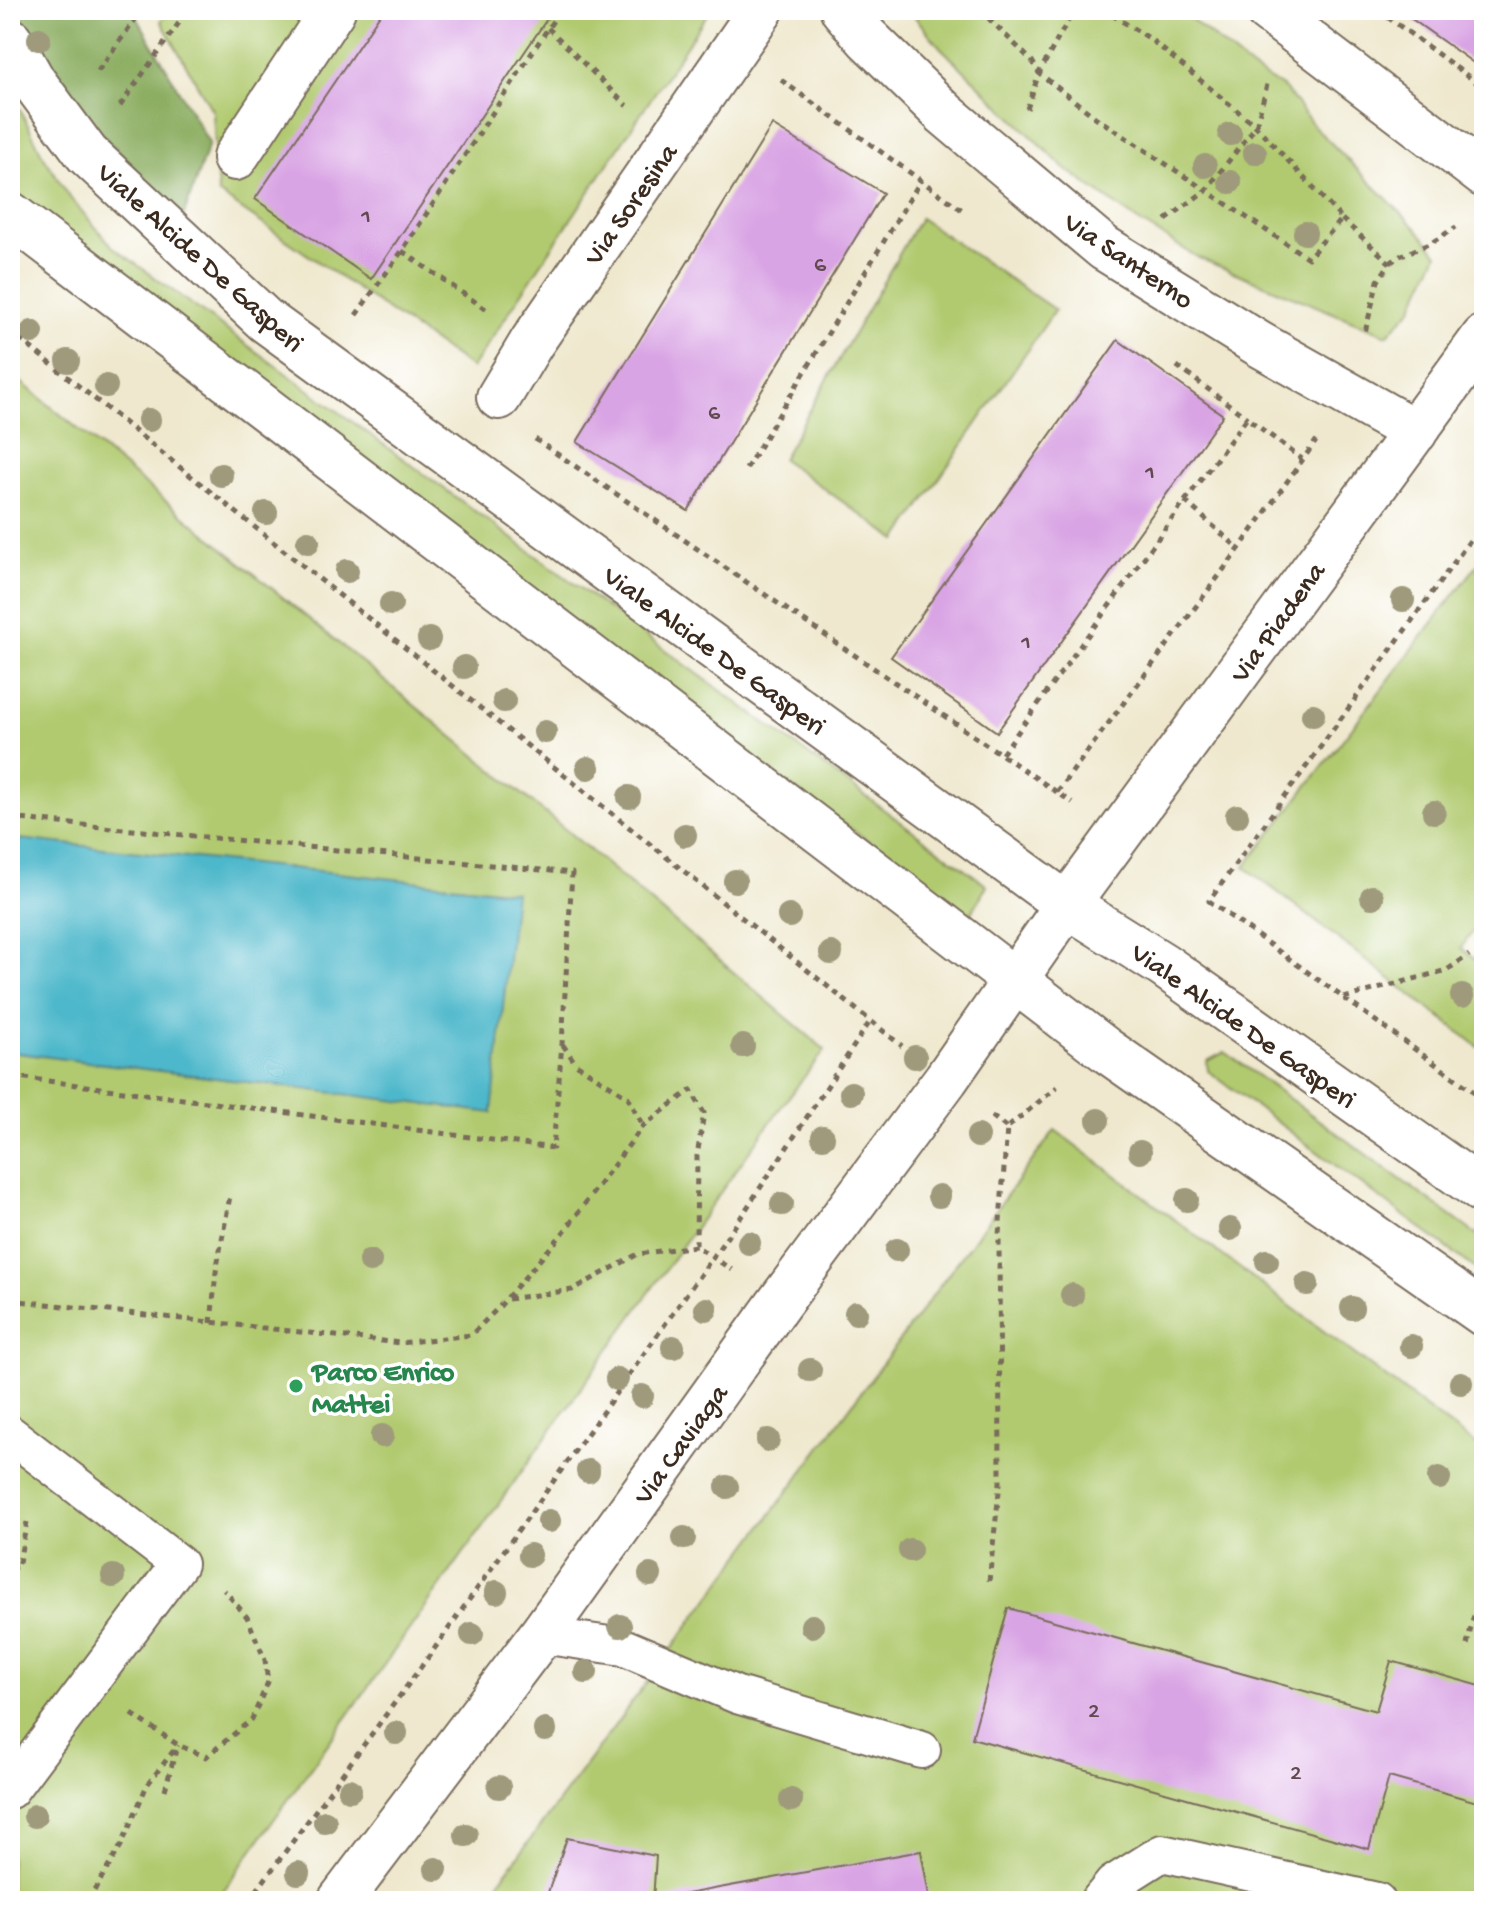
<svg xmlns="http://www.w3.org/2000/svg" width="1494" height="1911" font-family="'Gochi Hand',sans-serif">
  <style>
    .green { fill: #b1ca70; stroke: #767a47; stroke-width: 2 }
    .forest { fill: #8cae62; stroke: #646c40; stroke-width: 2 }
    .water { fill: #4eb8cb; stroke: #447174; stroke-width: 2 }
    .building { fill: #d9a4e4 }
    .lines { fill: none; stroke-linecap: round; stroke-linejoin: round }
    .lane-casing { stroke: #7a6c5c; stroke-width: 40 }
    .street-casing { stroke: #7a6c5c; stroke-width: 48 }
    .secondary-casing { stroke: #7a6c5c; stroke-width: 48 }
    .path { stroke: #7a6c5c; stroke-width: 5; stroke-dasharray: 6 6; stroke-linecap: butt }
    .lane { stroke: #fff; stroke-width: 36 }
    .street { stroke: #fff; stroke-width: 44 }
    .secondary { stroke: #fff; stroke-width: 44 }
    .tree { fill: #9f9a7b }
    .leisure-dot { fill: #2e9e5b; stroke: #fff; stroke-width: 3 }
    .labels { text-anchor: middle; stroke-width: 7; stroke-linejoin: round; paint-order: stroke }
    .number-label { font-size: 24px; fill: #624850 }
    .street-label { font-size: 28px; fill: #3b2a1e; stroke: #fff }
    .leisure-label { font-size: 28px; font-weight: bold; fill: #27864d; stroke: #fff; text-anchor: start }
  </style>
  <rect width="100%" height="100%" fill="#fff"/>
  <filter id="ink" filterUnits="userSpaceOnUse"><feTurbulence type="fractalNoise" baseFrequency=".0125" numOctaves="2"/><feDisplacementMap in="SourceGraphic" scale="16" xChannelSelector="R" yChannelSelector="G"/><feConvolveMatrix kernelMatrix="1 2 1 2 8 2 1 2 1" color-interpolation-filters="sRGB"/></filter>
  <filter id="wash" filterUnits="userSpaceOnUse"><feTurbulence type="fractalNoise" baseFrequency=".006" numOctaves="4" result="noise"/><feDisplacementMap in="SourceGraphic" scale="32" xChannelSelector="R" yChannelSelector="G"/><feGaussianBlur stdDeviation="1.8" result="paint"/><feColorMatrix in="noise" values="0 0 0 0 0 0 0 0 0 0 0 0 0 0 0 0 0 1.4 0 .05"/><feComposite in="paint" operator="in"/></filter>
  <g filter="url(#wash)">
    <rect width="100%" height="100%" fill="#efe8ce"/>
    <path class="green" d="M168,10H710L472,368L218,193L213,112L161,21Z
      M909,10H1180L1252,69L1285,89L1314,126L1417,229L1438,254L1411,310L1387,335L1199,258L1138,221L1063,167L941,48Z
      M20,109L41,152L70,198L113,247L987,885L971,914L688,713L10,204V117Z
      M920,218L1055,310L897,540L782,459Z
      M10,373L578,840L825,1050L779,1110L216,1901H10Z
      M1484,556V916L1461,948L1484,967V1051L1245,867Z
      M1225,1052L1484,1240V1275L1208,1071L1207,1061Z
      M1055,1130L1484,1451V1901H485Z"/>
    <path class="forest" d="M18,10H133L209,143L180,226L147,182L68,99Z"/>
    <path class="water" d="M19,839L515,892L492,1113L10,1052V912Z"/>
    <g id="blocks">
      <path class="building" d="M383,10H553L371,279L255,199Z
        M1399,10H1484V67L1482,69Z
        M772,125L883,193L688,511L577,442Z
        M1118,340L1223,415L997,732L891,657Z
        M1008,1608L1376,1711L1391,1661L1484,1687V1804L1389,1777L1369,1849L972,1738Z
        M567,1838L656,1856L653,1901H545Z
        M921,1851L930,1901H659V1899Z"/>
    </g>
  </g>
  <g filter="url(#ink)">
    <use href="#blocks" fill-opacity="0" stroke="#7a6c5c" stroke-width="2"/>
    <g class="lines">
      <g class="lane-casing">
        <path id="lane" d="M10,1434L179,1564L10,1790
          M541,1635L623,1647L737,1695L922,1750
          M1099,1901L1113,1884L1162,1853L1377,1901"/>
      </g>
      <g class="street-casing">
        <path id="street" d="M843,10L867,38L945,114L1104,248L1259,344L1415,432
          M1267,10L1484,175
          M235,158L333,10
          M499,397L532,342L761,10
          M340,1901L541,1635L779,1303L946,1079L1067,905L1484,337"/>
      </g>
      <g class="secondary-casing">
        <path id="secondary" d="M10,40L33,81L87,154L265,320L1067,905L1163,965L1484,1192
          M10,214L987,959L1106,1050L1484,1314"/>
      </g>
      <path class="path" d="M980,10L1032,61L1039,73L1095,117L1308,258L1342,219L1256,126L1149,38L1104,10
        M1378,10L1484,88
        M548,28L627,106
        M98,71L142,10
        M781,80L965,212
        M120,106L188,10
        M1027,109L1039,73L1074,10
        M1342,219L1390,263L1378,281L1364,336
        M1166,220L1206,190L1256,126L1268,81
        M402,251L487,310
        M1390,263L1400,256L1431,243L1456,227
        M356,315L402,251L560,10
        M10,331L902,1046
        M1177,366L1247,418
        M535,439L1073,803
        M746,469L921,180
        M1185,501L1247,418L1302,459
        M1484,521L1209,901L1484,1099
        M1002,754L1185,501L1239,549
        M1057,792L1239,549L1316,441
        M10,818L572,873L562,1044L553,1148L10,1076
        M1344,998L1447,970L1469,955
        M563,1045L576,1064L628,1097L643,1126
        M992,1116L1007,1128
        M508,1299L572,1290L638,1254L696,1246
        M10,1300L400,1343L471,1335L500,1306L563,1233L643,1126L691,1090L704,1113L697,1156L696,1246L732,1270
        M211,1323L216,1272L230,1196
        M10,1568L18,1567L28,1517
        M989,1581L1000,1483L999,1235L1007,1128L1057,1087
        M1467,1645L1484,1571
        M132,1714L178,1745L206,1757L252,1719L268,1682L265,1660L247,1617L224,1590
        M165,1790L176,1750
        M88,1901L122,1844L147,1785L178,1745
        M249,1901L432,1652L737,1223L871,1020"/>
      <use href="#lane" class="lane"/>
      <use href="#street" class="street"/>
      <use href="#secondary" class="secondary"/>
    </g>
    <g class="tree">
      <circle cx="39" cy="39" r="12"/>
      <circle cx="1230" cy="134" r="12"/>
      <circle cx="1255" cy="153" r="12"/>
      <circle cx="1205" cy="166" r="12"/>
      <circle cx="1230" cy="182" r="12"/>
      <circle cx="1305" cy="233" r="12"/>
      <circle cx="32" cy="332" r="12"/>
      <circle cx="68" cy="361" r="12"/>
      <circle cx="106" cy="386" r="12"/>
      <circle cx="149" cy="420" r="12"/>
      <circle cx="221" cy="475" r="12"/>
      <circle cx="266" cy="513" r="12"/>
      <circle cx="308" cy="542" r="12"/>
      <circle cx="347" cy="571" r="12"/>
      <circle cx="1403" cy="600" r="12"/>
      <circle cx="391" cy="604" r="12"/>
      <circle cx="429" cy="639" r="12"/>
      <circle cx="464" cy="667" r="12"/>
      <circle cx="504" cy="701" r="12"/>
      <circle cx="1313" cy="715" r="12"/>
      <circle cx="545" cy="732" r="12"/>
      <circle cx="588" cy="768" r="12"/>
      <circle cx="629" cy="797" r="12"/>
      <circle cx="1434" cy="812" r="12"/>
      <circle cx="1237" cy="816" r="12"/>
      <circle cx="685" cy="835" r="12"/>
      <circle cx="735" cy="881" r="12"/>
      <circle cx="1372" cy="897" r="12"/>
      <circle cx="789" cy="916" r="12"/>
      <circle cx="831" cy="953" r="12"/>
      <circle cx="1462" cy="996" r="12"/>
      <circle cx="743" cy="1046" r="12"/>
      <circle cx="915" cy="1057" r="12"/>
      <circle cx="851" cy="1093" r="12"/>
      <circle cx="1098" cy="1120" r="12"/>
      <circle cx="978" cy="1136" r="12"/>
      <circle cx="823" cy="1137" r="12"/>
      <circle cx="1140" cy="1152" r="12"/>
      <circle cx="939" cy="1196" r="12"/>
      <circle cx="1187" cy="1200" r="12"/>
      <circle cx="782" cy="1204" r="12"/>
      <circle cx="1230" cy="1229" r="12"/>
      <circle cx="749" cy="1243" r="12"/>
      <circle cx="897" cy="1250" r="12"/>
      <circle cx="370" cy="1261" r="12"/>
      <circle cx="1267" cy="1261" r="12"/>
      <circle cx="1307" cy="1284" r="12"/>
      <circle cx="1072" cy="1295" r="12"/>
      <circle cx="1352" cy="1308" r="12"/>
      <circle cx="706" cy="1309" r="12"/>
      <circle cx="856" cy="1313" r="12"/>
      <circle cx="1411" cy="1346" r="12"/>
      <circle cx="673" cy="1347" r="12"/>
      <circle cx="810" cy="1370" r="12"/>
      <circle cx="617" cy="1379" r="12"/>
      <circle cx="1461" cy="1383" r="12"/>
      <circle cx="642" cy="1396" r="12"/>
      <circle cx="382" cy="1436" r="12"/>
      <circle cx="768" cy="1440" r="12"/>
      <circle cx="588" cy="1471" r="12"/>
      <circle cx="1439" cy="1478" r="12"/>
      <circle cx="727" cy="1487" r="12"/>
      <circle cx="549" cy="1521" r="12"/>
      <circle cx="684" cy="1538" r="12"/>
      <circle cx="910" cy="1550" r="12"/>
      <circle cx="530" cy="1555" r="12"/>
      <circle cx="650" cy="1575" r="12"/>
      <circle cx="113" cy="1576" r="12"/>
      <circle cx="496" cy="1592" r="12"/>
      <circle cx="620" cy="1626" r="12"/>
      <circle cx="812" cy="1626" r="12"/>
      <circle cx="472" cy="1634" r="12"/>
      <circle cx="586" cy="1672" r="12"/>
      <circle cx="545" cy="1730" r="12"/>
      <circle cx="396" cy="1733" r="12"/>
      <circle cx="499" cy="1787" r="12"/>
      <circle cx="350" cy="1790" r="12"/>
      <circle cx="791" cy="1800" r="12"/>
      <circle cx="35" cy="1816" r="12"/>
      <circle cx="325" cy="1822" r="12"/>
      <circle cx="466" cy="1835" r="12"/>
      <circle cx="436" cy="1869" r="12"/>
      <circle cx="298" cy="1873" r="12"/>
    </g>
  </g>
  <circle class="leisure-dot" cx="296" cy="1386" r="8"/>
  <g class="labels">
    <g class="number-label">
      <text x="366" y="222">1</text>
      <text x="820" y="271">6</text>
      <text x="714" y="419">6</text>
      <text x="1150" y="478">1</text>
      <text x="1026" y="648">1</text>
      <text x="1094" y="1717">2</text>
      <text x="1296" y="1779">2</text>
    </g>
    <g class="street-label">
      <text transform="translate(629 203) rotate(-55)" y="10">Via Soresina</text>
      <text transform="translate(202 256) rotate(42)" y="10">Viale Alcide De Gasperi</text>
      <text transform="translate(1130 259) rotate(34)" y="10">Via Santerno</text>
      <text transform="translate(1276 621) rotate(-54)" y="10">Via Piadena</text>
      <text transform="translate(716 649) rotate(36)" y="10">Viale Alcide De Gasperi</text>
      <text transform="translate(1245 1024) rotate(35)" y="10">Viale Alcide De Gasperi</text>
      <text transform="translate(679 1443) rotate(-54)" y="10">Via Caviaga</text>
    </g>
    <g class="leisure-label">
      <text x="312" y="1380">Parco Enrico<tspan x="312" dy="32">Mattei</tspan></text>
    </g>
  </g>
  <rect width="1494" height="1911" fill="none" stroke="#fff" stroke-width="40"/>
</svg>
